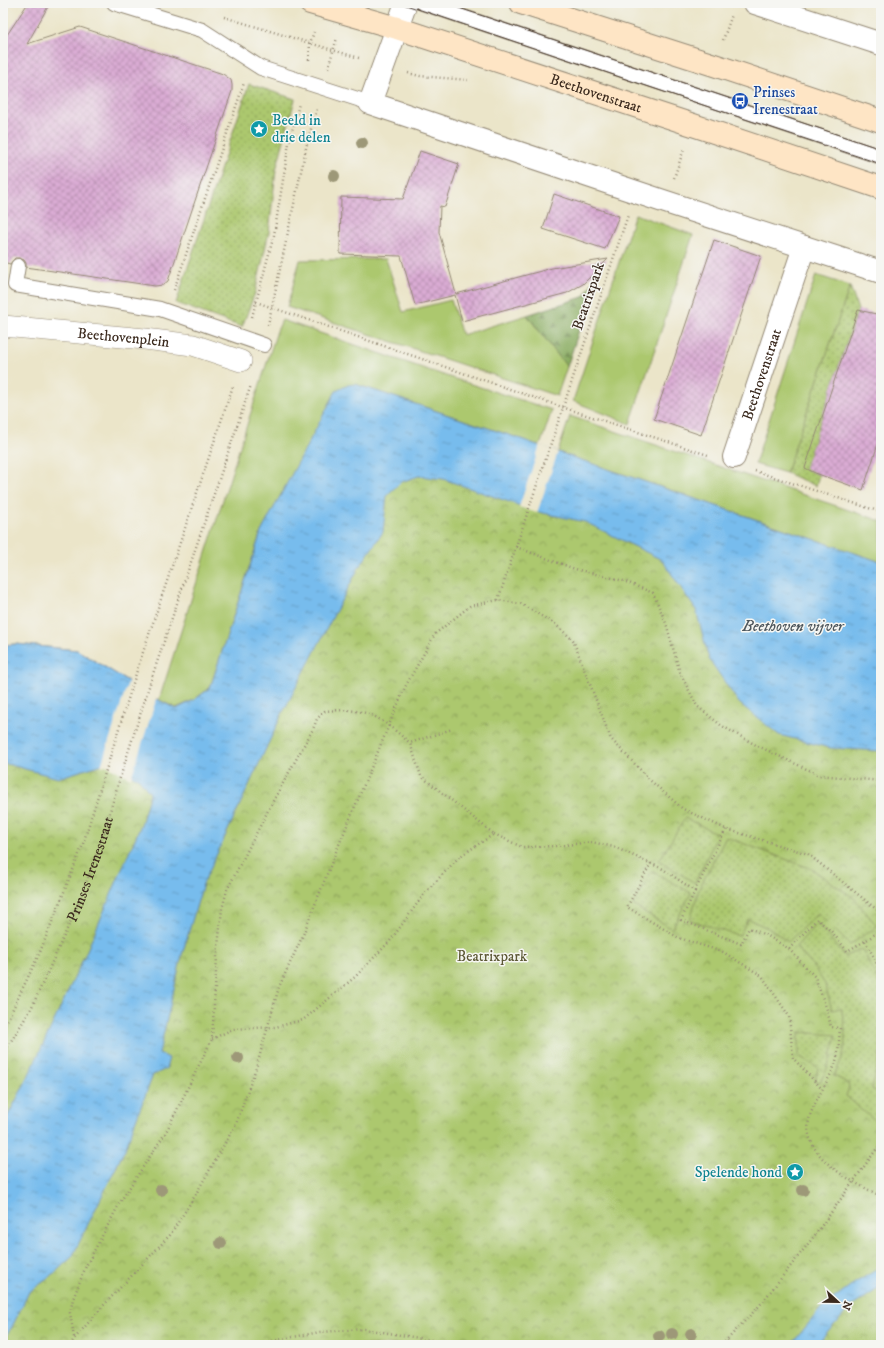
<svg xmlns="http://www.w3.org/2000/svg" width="884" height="1348" font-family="'IM FELL DW Pica',serif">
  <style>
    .grass { fill: #acc86e; stroke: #747946 }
    .forest { fill: url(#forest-firs); stroke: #626b40 }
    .park { fill: url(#park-crowns); stroke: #747946 }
    .garden { fill: url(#garden-dots); stroke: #747946 }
    .water { fill: url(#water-ripples); stroke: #597386 }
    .pier { fill: #ebe5c9 }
    .building { fill: url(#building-cross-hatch) }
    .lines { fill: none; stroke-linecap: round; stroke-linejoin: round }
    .service-casing { stroke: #938874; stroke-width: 16 }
    .pedestrian-casing { stroke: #938874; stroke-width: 22 }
    .minor-casing { stroke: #938874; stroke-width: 24 }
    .secondary-casing { stroke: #938874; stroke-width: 24 }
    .path { stroke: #938874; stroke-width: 2.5; stroke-dasharray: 1 3; stroke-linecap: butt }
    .service { stroke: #fff; stroke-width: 14 }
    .pedestrian { stroke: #fff; stroke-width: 21 }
    .minor { stroke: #fff; stroke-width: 22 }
    .secondary { stroke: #fee5c5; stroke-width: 22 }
    .tram { stroke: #3b2a1e; stroke-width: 1 }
    .tree { fill: #9d9878 }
    .labels { text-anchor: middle; stroke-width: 3; stroke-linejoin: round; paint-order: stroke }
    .transit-label { font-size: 15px; fill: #164399; stroke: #f6f6f2; text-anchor: start }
    .street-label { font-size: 15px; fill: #3b2a1e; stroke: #f6f6f2 }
    .culture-label { font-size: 15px; fill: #0d838f; stroke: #f6f6f2; text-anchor: start }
    .park-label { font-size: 15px; fill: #5d5936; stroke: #f6f6f2 }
    .water-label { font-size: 16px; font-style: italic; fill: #4d565c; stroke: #f6f6f2 }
  </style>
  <defs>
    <pattern id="forest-firs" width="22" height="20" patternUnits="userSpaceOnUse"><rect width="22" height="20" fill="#89ac61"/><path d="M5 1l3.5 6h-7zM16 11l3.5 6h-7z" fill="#718c4f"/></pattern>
    <pattern id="park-crowns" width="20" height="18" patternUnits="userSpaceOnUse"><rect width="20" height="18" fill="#acc86e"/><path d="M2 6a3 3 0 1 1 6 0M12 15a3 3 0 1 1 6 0" fill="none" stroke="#8da35a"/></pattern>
    <pattern id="garden-dots" width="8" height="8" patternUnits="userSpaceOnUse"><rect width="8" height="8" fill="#acc86e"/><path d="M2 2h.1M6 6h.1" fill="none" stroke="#8da35a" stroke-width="1.8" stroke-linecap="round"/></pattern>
    <pattern id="water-ripples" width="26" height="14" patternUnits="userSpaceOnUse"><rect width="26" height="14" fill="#77bced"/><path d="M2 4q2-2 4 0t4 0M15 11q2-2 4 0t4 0" fill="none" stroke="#6399bf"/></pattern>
    <pattern id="building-cross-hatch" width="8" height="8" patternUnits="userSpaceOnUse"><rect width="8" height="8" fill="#daacd4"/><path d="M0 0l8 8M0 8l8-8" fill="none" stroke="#b28cab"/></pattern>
  </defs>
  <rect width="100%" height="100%" fill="#f6f6f2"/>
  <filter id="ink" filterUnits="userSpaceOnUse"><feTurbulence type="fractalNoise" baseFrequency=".025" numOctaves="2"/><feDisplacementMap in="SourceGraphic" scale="8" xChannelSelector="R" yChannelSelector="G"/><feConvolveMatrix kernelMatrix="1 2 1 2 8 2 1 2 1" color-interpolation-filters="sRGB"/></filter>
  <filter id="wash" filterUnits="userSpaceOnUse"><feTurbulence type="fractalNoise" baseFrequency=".012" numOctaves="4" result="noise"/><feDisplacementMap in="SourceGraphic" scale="16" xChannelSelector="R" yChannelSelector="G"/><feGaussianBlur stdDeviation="0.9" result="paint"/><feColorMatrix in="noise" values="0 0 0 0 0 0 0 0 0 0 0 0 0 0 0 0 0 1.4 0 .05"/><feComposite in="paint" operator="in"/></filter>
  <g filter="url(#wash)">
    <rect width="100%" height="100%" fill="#ebe5c9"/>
    <path class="grass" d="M635,214L693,235L630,424L573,401Z
      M386,259L403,312L451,300L462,335L527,315L567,367L557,396L287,307L300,260Z
      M816,275L850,286L786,473L755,464Z
      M282,320L452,378L552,410L540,446L521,439L355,384L261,532L210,688L194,700L176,709L159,700L277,331Z
      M570,416L881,521V562L558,452Z"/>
    <path class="forest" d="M597,276L567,367L527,315L583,297Z"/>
    <path class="park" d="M345,414L881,601V1345H3V645L16,644L77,650L159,700L176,708L194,700L210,688Z"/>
    <path class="garden" d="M249,84L295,99L276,170L269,232L255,293L242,327L176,303Z
      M850,286L858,310L805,468L819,475L816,486L786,473Z
      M685,818L718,834L695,883L659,861Z
      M726,837L812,869L854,898L877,926L850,945L818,913L788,942L772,930L748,919L739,936L690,920L699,889Z
      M652,871L691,893L672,929L633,905Z
      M817,923L845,956L862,949L881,986V1051L872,1089L881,1094V1126L846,1096L850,1084L834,1076C836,1070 840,1064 842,1058C847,1044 845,1023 841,1008L832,1010L825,984L813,966L796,947Z
      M799,1032L836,1035C832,1053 830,1066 820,1082L815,1081L818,1068L799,1056Z"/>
    <path class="water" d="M355,384L521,439L540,446L881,562V751L830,748L779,735L739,703L709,659L696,610L662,560L585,522L538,512L443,479L419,476L401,482L387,495L383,532L358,569L283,712L203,884L182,955L159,1053L169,1058L166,1069L153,1075L125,1149L72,1257L50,1277L29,1292L12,1327L3,1340V1125L24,1085L85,955L141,825L150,793L139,779L106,763L58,778L3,763V645L16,644L77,650L159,700L176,709L194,700L210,688L261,532L336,391L348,385Z
      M881,1267V1287L851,1307L833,1326L817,1345H791L822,1307L850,1286Z"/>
    <path class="pier" d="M540,445L558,452L537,513L519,507Z
      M129,679L157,697L131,778L106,765L101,766Z"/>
    <g id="blocks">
      <path class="building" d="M28,3H50L27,44L80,27L223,74L231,80L232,85V91L169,278L168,281L163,285L155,286L26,267V263L24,260L19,258H15L10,264L3,262V41Z
        M420,151L459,164L445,207L440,206L439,232L456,294L552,268L608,259L583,284L567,293L462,321L455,295L415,305L401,256L340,254L341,197L403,199Z
        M554,194L619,216L605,249L543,229Z
        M714,240L761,256L701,435L654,419Z
        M858,310L881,315V435L863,490L815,473L805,468Z"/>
    </g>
  </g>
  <g filter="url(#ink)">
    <use href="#blocks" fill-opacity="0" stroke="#938874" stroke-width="1"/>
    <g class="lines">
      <g class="service-casing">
        <path id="service" d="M114,3L202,30L261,68L370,103
          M422,3L881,157
          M18,266L15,285L160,309L264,345"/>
      </g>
      <g class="pedestrian-casing">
        <g id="pedestrian">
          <path id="s2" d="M3,326L145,339L193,345L241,361"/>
        </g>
      </g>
      <g class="minor-casing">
        <g id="minor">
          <path d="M406,3L370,103L666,202L881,272"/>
          <path d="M755,3L881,44"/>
          <path id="s3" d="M734,457L804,247"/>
        </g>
      </g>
      <g class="secondary-casing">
        <g id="secondary">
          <path id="s4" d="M310,3L397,28L693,125L881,188"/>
          <path d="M521,3L714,65L881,121"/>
        </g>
      </g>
      <g class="path">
        <path d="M224,17L359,58"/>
        <path d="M723,40L732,15"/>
        <path d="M309,60L310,43L314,32"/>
        <path d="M328,68L337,38"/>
        <path d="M408,73L420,76L468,80"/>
        <path d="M674,178L684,149"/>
        <path d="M174,290L244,83"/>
        <path d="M256,302L562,407L708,455"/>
        <path d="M252,317L274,235L289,143L299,104"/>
        <path d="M268,325L308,139L317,109"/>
        <path d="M755,471L881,512"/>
        <path d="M516,547L575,569L624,581L653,593L666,623L680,673L697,706L722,726L756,745L819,775L881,781"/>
        <path d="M498,600L628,215"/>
        <path d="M494,834L522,847L557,846L592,842L614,847L663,869L695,891L726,829"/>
        <path d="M651,863L627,907L679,938L723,952L762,976L789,1016L793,1058L822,1089"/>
        <path d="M695,891L681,920L741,944L749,928L768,936L789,949L815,977L827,1010L831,1027L840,1028C839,1041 839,1055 834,1067C827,1083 817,1097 811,1113C795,1154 852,1182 881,1196"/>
        <path d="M865,941L875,959L881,977"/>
        <path d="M789,949L817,919L832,932L847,951L865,941L881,930"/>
        <path d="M3,1027L9,1017L40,952L82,847L139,664L233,386"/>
        <path d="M212,1039L233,1029L276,1027L303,1020L355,977L390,941L425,893L459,857L494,834L421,776L410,743L452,729"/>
        <path id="s1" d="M3,1054L31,1009L78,905L101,842L119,781L153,674L251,385"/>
        <path d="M881,1075L879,1087H881"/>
        <path d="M74,1337L70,1313L73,1299L86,1266L122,1199L166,1132L212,1039L217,956L222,909L227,890L272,803L313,729L317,719L325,711C339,710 355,709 369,714C384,720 398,733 410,743"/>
        <path d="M727,1341L733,1345"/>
        <path d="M70,1345L75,1338L104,1305L170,1235L193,1199L236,1124L257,1065L279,987L303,935L333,859L405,687L435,634L470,606L498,600L521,604L555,624L573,640L611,739L651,781L683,809L726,829L808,854L881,913"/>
        <path d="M261,1345L272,1341L320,1332L364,1329L431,1340L449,1345"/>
        <path d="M722,1345L760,1305L815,1235L881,1143"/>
      </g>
      <use href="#service" class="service"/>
      <use href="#pedestrian" class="pedestrian"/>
      <use href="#minor" class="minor"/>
      <use href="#secondary" class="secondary"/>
      <path class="tram" d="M400,3L700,104L881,164
        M444,3L881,149"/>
    </g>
    <g class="tree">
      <circle cx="362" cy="143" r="6"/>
      <circle cx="334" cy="176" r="6"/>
      <circle cx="238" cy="1058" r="6"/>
      <circle cx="161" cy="1190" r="6"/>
      <circle cx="803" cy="1190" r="6"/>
      <circle cx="221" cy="1243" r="6"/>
      <circle cx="672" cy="1334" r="6"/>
      <circle cx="691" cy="1334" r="6"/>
      <circle cx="659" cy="1336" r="6"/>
    </g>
  </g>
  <defs>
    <g id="bus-disc" transform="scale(0.9)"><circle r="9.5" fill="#1a4fb4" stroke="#f6f6f2"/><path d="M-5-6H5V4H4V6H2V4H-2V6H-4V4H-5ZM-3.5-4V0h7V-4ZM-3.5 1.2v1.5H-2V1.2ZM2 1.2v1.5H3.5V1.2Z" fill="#fff"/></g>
    <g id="sight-disc" transform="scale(0.9)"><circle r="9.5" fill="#0f9aa8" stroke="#f6f6f2"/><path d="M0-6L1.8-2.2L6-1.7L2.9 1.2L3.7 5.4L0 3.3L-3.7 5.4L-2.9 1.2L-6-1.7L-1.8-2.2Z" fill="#fff"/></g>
  </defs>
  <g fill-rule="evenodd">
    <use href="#bus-disc" x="740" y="101"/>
    <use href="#sight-disc" x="259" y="129"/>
    <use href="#sight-disc" x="795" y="1172"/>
  </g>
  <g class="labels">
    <g class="transit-label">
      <text x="753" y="97">Prinses<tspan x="753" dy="17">Irenestraat</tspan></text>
    </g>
    <g class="street-label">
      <text dy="5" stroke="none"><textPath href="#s4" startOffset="300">Beethovenstraat</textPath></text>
      <text transform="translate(588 296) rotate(-71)" y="5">Beatrixpark</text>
      <text dy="5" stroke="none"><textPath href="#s2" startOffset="121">Beethovenplein</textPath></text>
      <text dy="5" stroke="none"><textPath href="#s3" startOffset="87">Beethovenstraat</textPath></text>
      <text dy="5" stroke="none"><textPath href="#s1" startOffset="205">Prinses Irenestraat</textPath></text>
    </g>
    <g class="culture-label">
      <text x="272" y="125">Beeld in<tspan x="272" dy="17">drie delen</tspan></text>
      <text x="782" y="1177" text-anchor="end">Spelende hond</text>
    </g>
    <g class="park-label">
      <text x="492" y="961">Beatrixpark</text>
    </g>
    <g class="water-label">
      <text x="793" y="631">Beethoven vijver</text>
    </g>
  </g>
  <rect width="884" height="1348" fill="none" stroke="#f6f6f2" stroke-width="16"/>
  <g transform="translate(838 1302) rotate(112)" stroke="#f6f6f2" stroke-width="3" paint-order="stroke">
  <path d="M0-3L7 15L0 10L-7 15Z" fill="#3b2a1e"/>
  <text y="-6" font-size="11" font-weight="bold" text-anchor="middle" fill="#3b2a1e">N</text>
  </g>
</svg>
